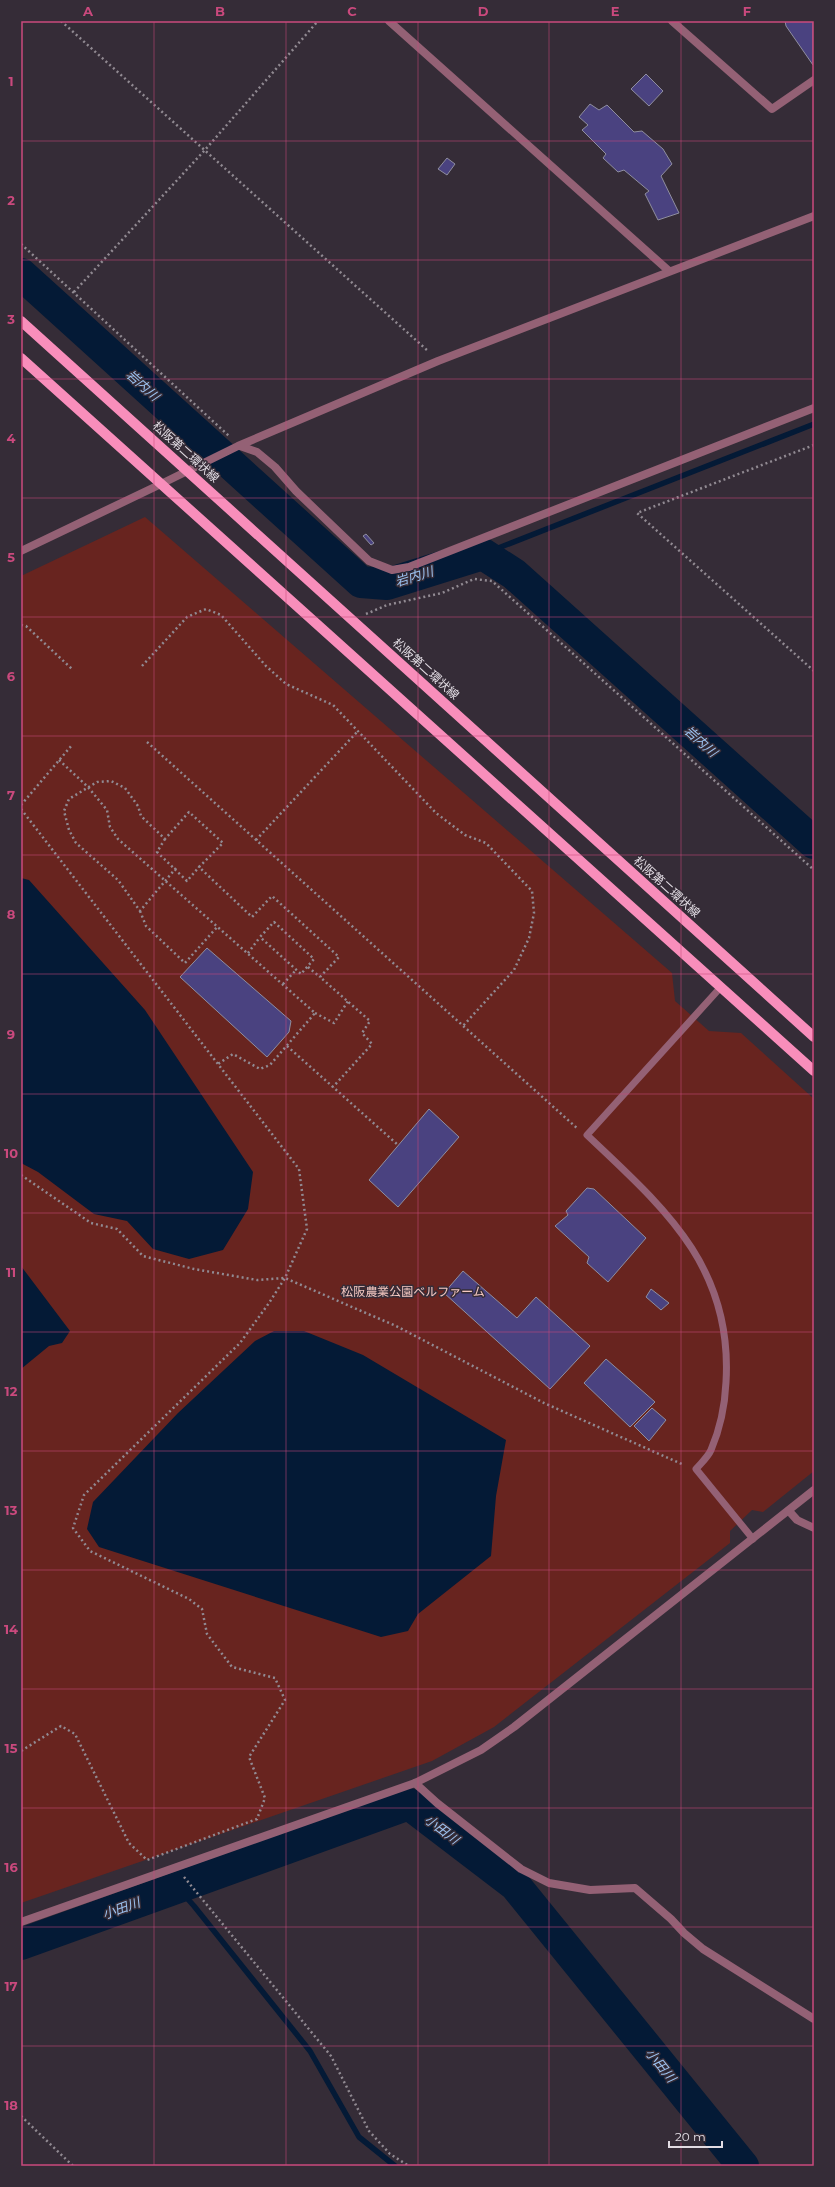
<svg xmlns="http://www.w3.org/2000/svg" width="835" height="2187" font-family="Montserrat,'Noto Sans JP',sans-serif">
  <style>
    .green { fill: #68241f }
    .water { fill: #041a36 }
    .lines { fill: none; stroke-linecap: round; stroke-linejoin: round }
    .stream { stroke: #041a36; stroke-width: 5.5 }
    .river { stroke: #041a36; stroke-width: 32 }
    .building { fill: #4a4280; stroke: #8f8e9f }
    .path { stroke: #918a92; stroke-width: 2.5; stroke-dasharray: 2 3; stroke-linecap: butt }
    .service { stroke: #946175; stroke-width: 7 }
    .minor { stroke: #946175; stroke-width: 8 }
    .tertiary { stroke: #946175; stroke-width: 8 }
    .primary { stroke: #f88ebb; stroke-width: 10 }
    .grid { fill: none; stroke: #ca497d; stroke-width: 1; stroke-opacity: 0.55 }
    .labels { text-anchor: middle; stroke-width: 3; stroke-linejoin: round; paint-order: stroke }
    .street-label { font-size: 12px; fill: #e2dce3; stroke: #352c37 }
    .park-label { font-size: 12px; fill: #f6c9c2; stroke: #352c37 }
    .water-label { font-size: 13px; font-style: italic; fill: #9cc3f2; stroke: #352c37 }
    .neatline { fill: none; stroke: #ca497d; stroke-width: 1.5 }
    .grid-label { font-size: 13px; text-anchor: middle; font-weight: bold; fill: #ca497d }
  </style>
  <rect width="100%" height="100%" fill="#352c37"/>
  <path class="green" d="M145,517L672,973L675,1001L709,1031L741,1033L814,1099V1471L763,1512L752,1510L730,1531V1543L494,1727L432,1761L21,1903V576Z"/>
  <path class="water" d="M21,878L29,880L145,1010L253,1172L248,1209L223,1250L189,1259L153,1249L127,1221L94,1214L38,1172L21,1163Z
    M21,1266L70,1331L62,1343L49,1346L21,1369Z
    M274,1331H304L363,1355L506,1440L496,1496L491,1556L418,1614L408,1631L381,1637L99,1547L87,1529L93,1502L178,1413L255,1341Z"/>
  <g class="lines">
    <path class="stream" d="M483,554L814,424
      M178,1888L194,1906L310,2051L359,2137L395,2166"/>
    <path class="river" d="M21,274L361,582L387,584L483,554L514,574L814,843
      M21,1944L409,1804L515,1885L743,2166"/>
  </g>
  <path class="building" d="M785,21H813V65L786,26Z
    M646,74L663,91L649,106L631,89Z
    M590,104L599,110L607,105L634,132L642,131L663,149L672,164L661,176L679,213L658,220L645,194L649,191L624,170L618,172L603,158L606,154L582,130L588,125L579,117Z
    M447,158L455,164L447,175L438,169Z
    M366,534L374,543L371,545L363,536Z
    M207,948L291,1021L289,1032L267,1057L180,977Z
    M429,1109L459,1137L398,1207L369,1180Z
    M587,1188L594,1189L646,1238L608,1282L587,1263L589,1257L555,1226L568,1215L566,1211Z
    M463,1271L517,1318L536,1297L590,1346L550,1389L444,1293Z
    M651,1289L669,1303L661,1310L646,1297Z
    M606,1359L655,1402L630,1427L584,1383Z
    M652,1408L666,1420L649,1441L634,1426Z"/>
  <g class="lines">
    <path class="path" d="M61,21L428,351
      M21,244L229,436
      M74,292L204,151L318,21
      M814,445L637,513L814,671
      M366,614L387,605L442,593L474,579L492,581L814,870
      M21,625L26,626L72,669
      M142,666L187,617L206,609L221,615L266,666L286,684L333,705L436,813L465,835L486,843L532,891L534,913L529,938L514,970L462,1027
      M147,742L578,1129
      M59,760L88,787L107,810L110,827L118,839L315,1013L270,1065L260,1069L233,1054L218,1064
      M21,805L72,745
      M21,809L299,1169L307,1229L285,1278L269,1303L240,1343L84,1495L73,1528L90,1551L189,1599L202,1609L207,1634L232,1667L275,1678L285,1700L249,1757L265,1798L257,1819L147,1860L129,1843L75,1734L61,1726L21,1751
      M165,839L157,852L187,881L199,867
      M256,840L357,732
      M176,868L140,911L118,880L76,843L69,830L64,811L69,799L97,782L111,781L125,788L138,806L141,816L165,839L189,812L223,843L199,867L252,917L272,896L339,957L320,977L370,1021L362,1033L372,1044L333,1087
      M140,911L146,926L185,963L218,926
      M274,922L314,959L301,974L260,937Z
      M248,953L260,937
      M308,967L320,977
      M283,984L296,970
      M315,1013L334,1023L348,1001
      M287,1046L398,1145
      M21,1175L91,1223L117,1229L143,1256L194,1269L257,1280L285,1278L396,1326L544,1403L684,1465
      M184,1877L331,2056L369,2131L390,2154L409,2166
      M21,2116L73,2166"/>
    <path class="service" d="M720,988L587,1135C663,1207 733,1266 726,1382C725,1404 720,1429 711,1450C708,1457 701,1463 696,1469L753,1539"/>
    <path class="minor" d="M389,21L669,271
      M672,21L772,109L814,80
      M240,446L257,452L275,467L296,491L369,561L392,570L409,567L814,408
      M161,484L238,446L438,361L814,216
      M789,1511L797,1520L814,1528
      M415,1783L437,1803L521,1869L549,1883L590,1890L635,1888L671,1919L684,1933L703,1949L814,2019"/>
    <path class="tertiary" d="M21,551L161,484
      M21,1922L415,1783L481,1750L514,1727L814,1490"/>
    <path class="primary" d="M21,321L814,1037
      M21,358L814,1071"/>
  </g>
  <path class="grid" d="M154,21V2166M286,21V2166M418,21V2166M549,21V2166M681,21V2166M21,141H814M21,260H814M21,379H814M21,498H814M21,617H814M21,736H814M21,855H814M21,974H814M21,1094H814M21,1213H814M21,1332H814M21,1451H814M21,1570H814M21,1689H814M21,1808H814M21,1927H814M21,2046H814"/>
  <g class="labels">
    <g class="street-label">
      <text transform="translate(186 452) rotate(42)" y="4">松阪第二環状線</text>
      <text transform="translate(426 669) rotate(42)" y="4">松阪第二環状線</text>
      <text transform="translate(667 887) rotate(42)" y="4">松阪第二環状線</text>
    </g>
    <g class="park-label">
      <text x="413" y="1296">松阪農業公園ベルファーム</text>
    </g>
    <g class="water-label">
      <text transform="translate(143 385) rotate(42)" y="5">岩内川</text>
      <text transform="translate(414 576) rotate(-17)" y="5">岩内川</text>
      <text transform="translate(701 741) rotate(42)" y="5">岩内川</text>
      <text transform="translate(442 1829) rotate(37)" y="5">小田川</text>
      <text transform="translate(121 1908) rotate(-20)" y="5">小田川</text>
      <text transform="translate(661 2065) rotate(51)" y="5">小田川</text>
    </g>
  </g>
  <rect width="835" height="2187" fill="none" stroke="#352c37" stroke-width="44"/>
  <path d="M669 2141v6h53v-6" fill="none" stroke="#e2dce3" stroke-width="2"/>
  <text x="675" y="2141" font-size="12" fill="#e2dce3" stroke="#352c37" stroke-width="3" paint-order="stroke">20 m</text>
  <rect x="22" y="22" width="791" height="2143" class="neatline"/>
  <g class="grid-label">
    <text x="88" y="16">A</text>
    <text x="220" y="16">B</text>
    <text x="352" y="16">C</text>
    <text x="483" y="16">D</text>
    <text x="615" y="16">E</text>
    <text x="747" y="16">F</text>
    <text x="11" y="86">1</text>
    <text x="11" y="205">2</text>
    <text x="11" y="324">3</text>
    <text x="11" y="443">4</text>
    <text x="11" y="562">5</text>
    <text x="11" y="681">6</text>
    <text x="11" y="800">7</text>
    <text x="11" y="919">8</text>
    <text x="11" y="1039">9</text>
    <text x="11" y="1158">10</text>
    <text x="11" y="1277">11</text>
    <text x="11" y="1396">12</text>
    <text x="11" y="1515">13</text>
    <text x="11" y="1634">14</text>
    <text x="11" y="1753">15</text>
    <text x="11" y="1872">16</text>
    <text x="11" y="1991">17</text>
    <text x="11" y="2110">18</text>
  </g>
</svg>
